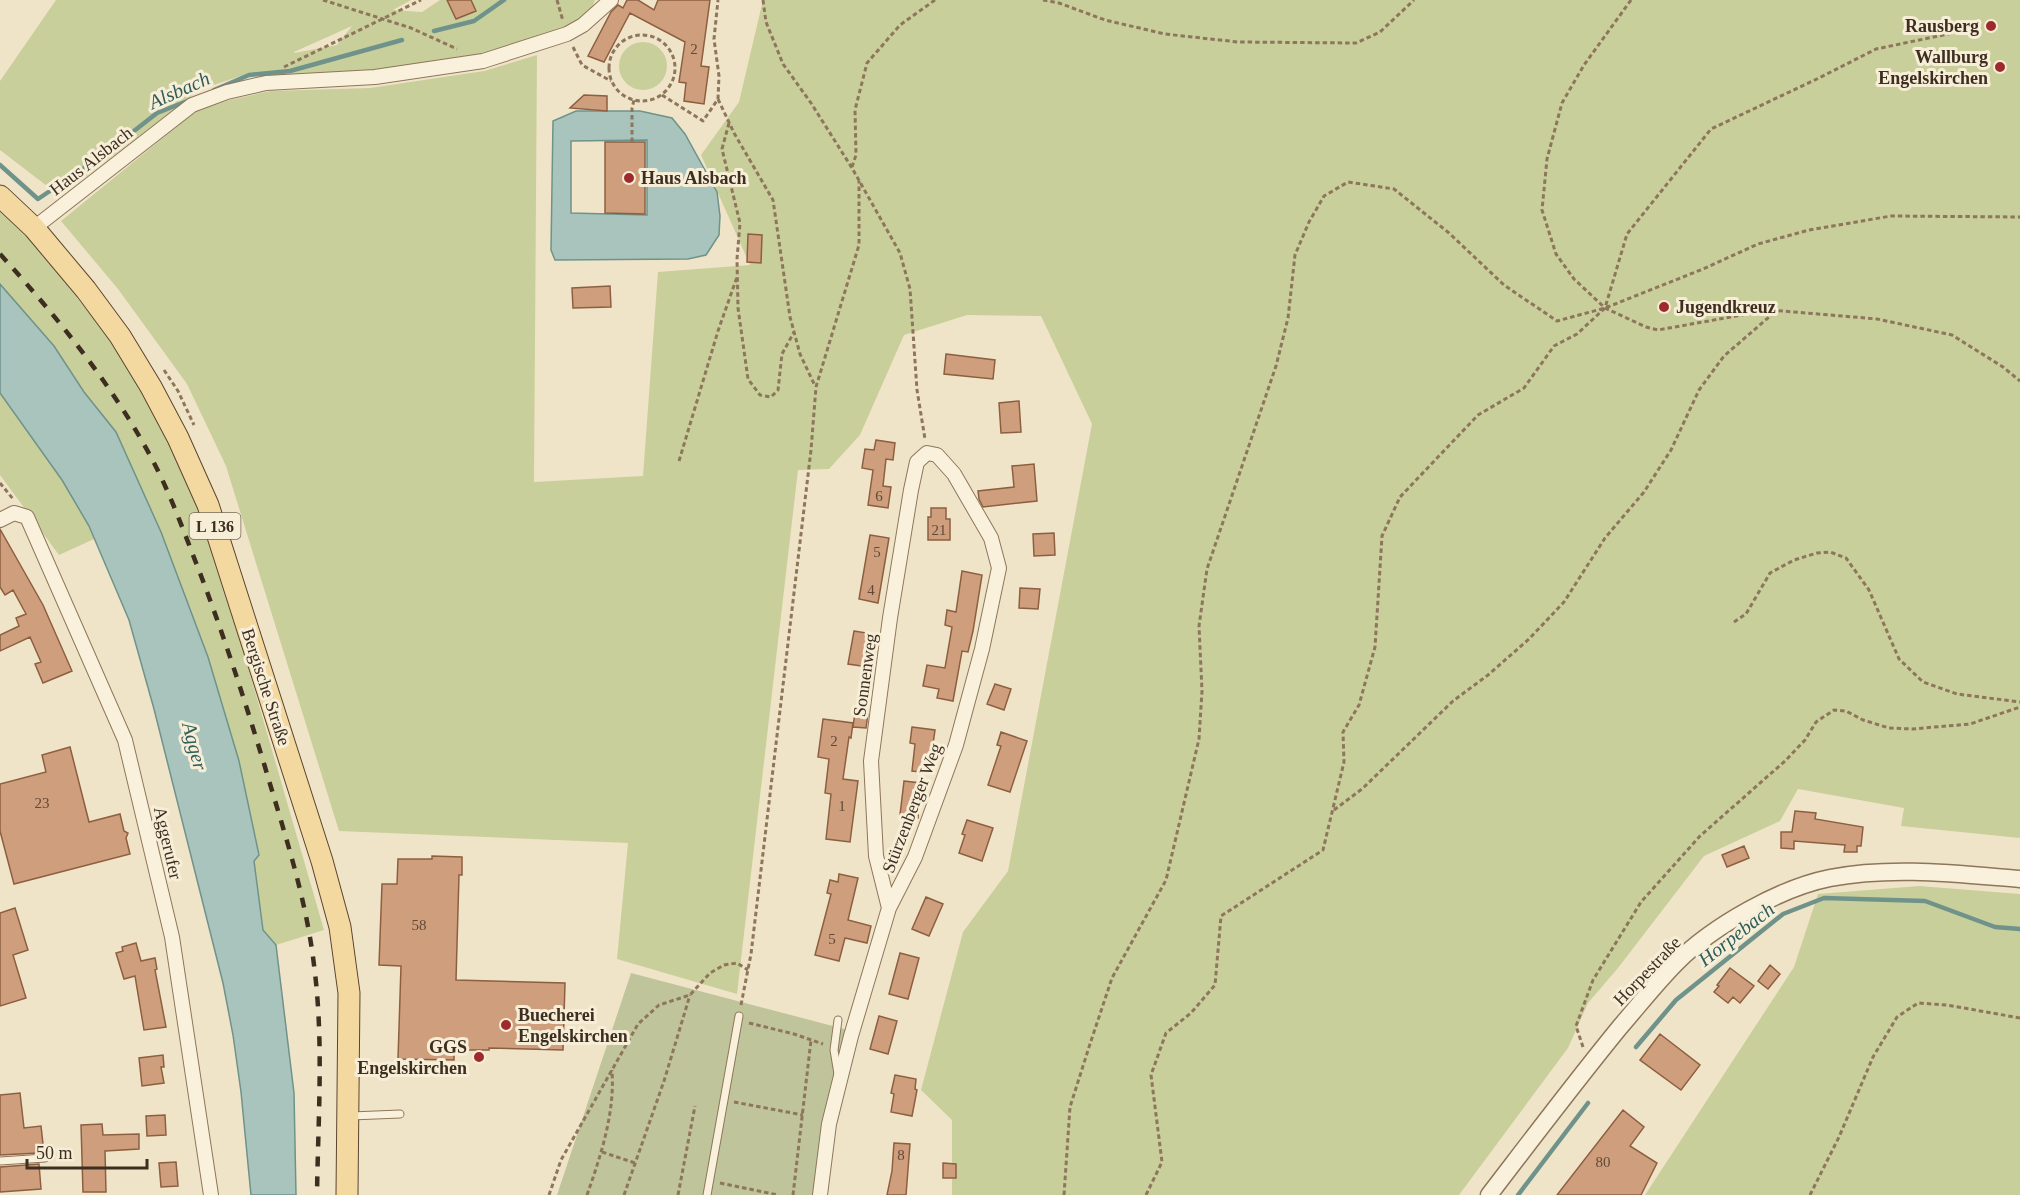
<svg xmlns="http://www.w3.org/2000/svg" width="2020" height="1195" font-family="'Times New Roman',serif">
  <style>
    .green { fill: #c9cf9b; fill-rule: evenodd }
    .cemetery { fill: #bfc49a }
    .water { fill: #a9c4bc; stroke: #6f938a; stroke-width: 1.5; fill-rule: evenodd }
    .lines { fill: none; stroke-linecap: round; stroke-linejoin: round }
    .stream { stroke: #6f938a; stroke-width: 4.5 }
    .building { fill: #cf9f7d; stroke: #8d5f41; stroke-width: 1.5 }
    .service-casing { stroke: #8d765c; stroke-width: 9 }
    .minor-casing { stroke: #8d765c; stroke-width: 16 }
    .tertiary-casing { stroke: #8d765c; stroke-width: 19 }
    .primary-casing { stroke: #5b4430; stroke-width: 23 }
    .path { stroke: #8d765c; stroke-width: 3; stroke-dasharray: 4.5 3; stroke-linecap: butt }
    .service { stroke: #faf1dc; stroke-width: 7 }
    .minor { stroke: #faf1dc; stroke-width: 14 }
    .tertiary { stroke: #faf1dc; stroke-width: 16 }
    .primary { stroke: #f3d9a0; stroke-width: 21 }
    .rail { stroke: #3d2e20; stroke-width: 4.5; stroke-dasharray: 10 10; stroke-linecap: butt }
    .poi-dot { fill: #9e2a2b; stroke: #f7eed8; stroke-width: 2 }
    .labels { text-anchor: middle; stroke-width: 6; stroke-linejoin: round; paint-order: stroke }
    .number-label { font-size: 15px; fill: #624a37 }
    .shield { fill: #f7eed8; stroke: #756857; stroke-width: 1.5 }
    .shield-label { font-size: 16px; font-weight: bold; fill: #3d2e20 }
    .poi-label { font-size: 18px; font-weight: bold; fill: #3d2e20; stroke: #f7eed8; text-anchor: end }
    .street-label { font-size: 18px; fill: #3d2e20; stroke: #f7eed8 }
    .water-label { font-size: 20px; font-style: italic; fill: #2f5d5a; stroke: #f7eed8 }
  </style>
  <rect width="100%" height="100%" fill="#f0e4c8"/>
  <path class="green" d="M56,0H411L393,10L422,12L440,0H595L587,21L479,59L374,71L284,76H241L201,89L60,196L0,150V81ZM352,26L337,45L294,53V52Z
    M763,0H2020V838L1901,826L1904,808L1798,789L1780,821L1704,856L1618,968L1588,1003L1568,1048L1459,1195H952V1120L921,1090L963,932L1008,871L1092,424L1041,316L967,315L904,335L860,435L829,469L798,470L737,994L617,959L628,843L339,831L226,466L187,384L118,289L61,221L196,111L230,100L270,91L370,88L484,71L537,55L534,482L643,476L658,272L750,265L701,155L739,102Z
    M619 66a24 24 0 1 1 48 0a24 24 0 1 1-48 0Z
    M0,212L31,240L112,342L175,448L206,522L324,930L276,945L263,930L254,861L259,855L239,761L208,657L161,532L151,513L59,555L0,475V293L60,356L0,284Z
    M1919,886L2020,894V1195H1645L1794,967L1818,894Z"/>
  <path class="cemetery" d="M631,973L848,1030L815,1195H557Z"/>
  <path class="water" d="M576,111H640L672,118L685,134L717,192L720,216L719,235L706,255L688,259L555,260L551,250L553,121ZM647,140V215L571,213V141Z
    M0,284L54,346L84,392L116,432L161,532L208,657L239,761L259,855L254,861L263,930L276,945L294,1093L296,1195H251L241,1092L233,1035L223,983L154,709L129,620L89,526L62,480L0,393Z"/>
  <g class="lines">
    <path class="stream" d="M434,31L474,21L504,0
      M214,90L249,75L290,71L402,40
      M0,165L38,199L102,156L157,113L190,100
      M1636,1047L1676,1000L1783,914L1824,898L1925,901L1995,927L2020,929
      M1518,1195L1588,1103"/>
  </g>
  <path class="building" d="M447,0H471L476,11L456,19Z
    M627,0H638L654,10L658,0H710L701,66L709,67L704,104L684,101L686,83L679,82L685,42L630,13L604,62L588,56L611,12L618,5L623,8Z
    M584,95L607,96V111L570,108Z
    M605,142H645V214L605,213Z
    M748,234L762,235L761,263L747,262Z
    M610,286L611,307L573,308L572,288Z
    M946,354L995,360L993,379L944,374Z
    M1019,401L1021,432L1001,433L999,403Z
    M876,440L895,443L893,460L886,459L883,486L891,487L888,508L868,505L873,470L862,468L865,449L874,450Z
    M1034,464L1037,501L983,507L979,499L978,491L1014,487L1012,466Z
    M931,508H946V519H950V540H928V517H931Z
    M0,529L43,605L72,671L43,683L35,664L41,662L30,637L0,651V635L19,626L16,618L26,614L13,590L5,595L0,587Z
    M1054,533L1055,555L1034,556L1033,534Z
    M870,535L889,538L878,603L859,599Z
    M962,571L982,575L973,631L968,652L962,651L953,701L937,698L939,689L923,686L927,665L945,668L952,627L945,625L947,610L956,612Z
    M1020,588L1040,589L1038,609L1019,608Z
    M854,631L873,634L868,667L848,664Z
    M995,684L1011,689L1004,710L987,704Z
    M855,712L868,714L866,728L853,727Z
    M823,719L853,723L851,738L849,737L843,779L858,781L850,842L826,839L831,794L825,793L829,759L818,757Z
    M912,727L935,730L929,773L912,771L915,744L910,743Z
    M1001,732L1027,741L1010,792L988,785L1001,746L997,745Z
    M70,747L89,822L120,814L124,831L128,833L126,838L130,854L14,884L0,831V784L46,772L42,755Z
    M904,781L921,783L918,818L900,815Z
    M1795,811L1816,813L1815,819L1863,827L1861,846H1857V852H1844L1845,845L1794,841V849L1781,848V832H1792Z
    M967,820L993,828L982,861L959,853L965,835L962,834Z
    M1744,846L1749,858L1727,867L1722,855Z
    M432,856L462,857V875H459L456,980L565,983L563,1050L489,1048V1050H454V1060L398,1059L401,966L379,965L382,884H397L398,859H432Z
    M839,874L858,878L848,920L871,926L867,943L845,938L839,961L815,955L831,894L827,893L830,880L838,882Z
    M926,897L943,904L929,936L912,929Z
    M15,908L28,950L13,955L26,998L0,1006V913Z
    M136,943L141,961L155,958L157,969L155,970L166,1027L144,1030L135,976L124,979L116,953L123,951L122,947Z
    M900,953L919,958L908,999L889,994Z
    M1770,965L1780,974L1768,989L1758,981Z
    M1730,968L1754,986L1740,1003L1733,997L1728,1003L1714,992L1719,986L1717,985Z
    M879,1016L897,1021L888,1054L870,1049Z
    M1660,1034L1700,1065L1681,1090L1640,1060Z
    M163,1055L164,1067H161L164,1083L142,1086L139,1058Z
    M895,1075L916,1079L915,1089L917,1090L912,1116L891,1112L894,1094L891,1093Z
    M20,1093L24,1128L41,1126L43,1144L37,1145L38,1153L0,1155V1095Z
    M1623,1110L1644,1127L1630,1146L1657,1163L1641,1195H1557Z
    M165,1115L166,1135L147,1136L146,1116Z
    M102,1124L103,1135L139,1134V1149L105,1151L106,1192H83L81,1125Z
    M894,1143L910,1144L906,1195H887L892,1171Z
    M176,1162L178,1186L161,1187L159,1163Z
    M943,1163L956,1164V1178H943Z
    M39,1164L41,1189L0,1192V1167Z"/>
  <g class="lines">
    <g class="service-casing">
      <path id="service" d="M838,1020L834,1050L838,1074
        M351,1116L400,1114
        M0,1161L45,1158
        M707,1195L739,1016"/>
    </g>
    <g class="minor-casing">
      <path id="minor" d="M34,228L192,105L227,92L266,83L375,77L483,61L567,34L583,25L611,0
        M0,520L14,513L27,517L125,740L172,937L211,1195
        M820,1195L829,1124L851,1036L889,908L915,857L956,745L982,649L999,568L991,538L954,474L937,455L927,453L917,462L911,490L890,618L871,761L876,856L889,908"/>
    </g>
    <g class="tertiary-casing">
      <path id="tertiary" d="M1489,1195C1532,1139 1575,1082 1620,1027C1639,1005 1657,982 1677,962C1713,926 1780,888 1830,878C1892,866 1958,874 2020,879"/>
    </g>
    <g class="primary-casing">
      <path id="primary" d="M0,196L34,228L86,290L120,336L151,387L178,438L208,505L322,861L340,927L349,993L347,1195"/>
    </g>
    <path class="path" d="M323,0L411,28L457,49
      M557,0L563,21
      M763,0L766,22L783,64L811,103L852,168L900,253L910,289L917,390L925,439
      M1043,0L1059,3L1105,20L1165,34L1238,42L1356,43L1380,32L1414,0
      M1631,0L1584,65L1562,103L1547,159L1542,210L1556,254L1574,279L1605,308L1646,327L1658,330L1770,310L1877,319L1952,335L2003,367L2020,381
      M609 68a33 33 0 1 1 66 0a33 33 0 1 1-66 0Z
      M573,47L582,65L611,81
      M284,67L421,0
      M662,95L703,121L718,99L719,76L714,39L718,0
      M718,99L734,133L773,200L790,317L800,354L815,386
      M729,123L722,149L740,223L737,259L738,308L748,379L760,395L771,397L778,390L782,354L794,332
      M632,142V108L634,100
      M852,167L856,155L855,110L867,63L900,25L935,0
      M164,370L178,391L194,425
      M679,461L718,331L737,277
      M0,483L13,499
      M1734,622L1746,614L1770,573L1794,560L1817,553L1830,552L1846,558L1869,590L1899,659L1923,682L1957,694L2020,702
      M1334,810L1362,789L1453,701L1488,675L1529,639L1564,602L1605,538L1644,492L1671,450L1699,390L1724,356L1776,311
      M741,1005L751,954L811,450L816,387L859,245V181
      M749,1023L794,1034L823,1044
      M1583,1047L1576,1026L1593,980L1641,902L1700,836L1785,761L1805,740L1816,722L1834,710L1846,711L1863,720L1889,728L1912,729L1970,724L2020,707
      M734,1102L803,1115
      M602,1152L635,1163
      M720,1183L778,1195
      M549,1195L561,1160L638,1024L659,1005L690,995L710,973L724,965L737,963L748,970
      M587,1195C601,1155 615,1113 612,1070
      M624,1195L664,1081L690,995
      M678,1195L695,1106
      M793,1195L811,1040
      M1064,1195L1070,1107L1090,1044L1112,978L1166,880L1199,739L1202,691L1199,626L1207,569L1276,366L1288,318L1295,255L1309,222L1324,196L1348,182L1394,189L1449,233L1504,285L1557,321L1605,308L1703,269L1758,244L1809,230L1891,216L2020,217
      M1146,1195L1162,1162L1151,1075L1166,1033L1191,1013L1215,985L1221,916L1323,850L1344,762L1343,732L1359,705L1375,647L1382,536L1400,497L1478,415L1524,388L1554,346L1577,334L1605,308L1627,234L1711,129L1819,78L1876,49L1972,29
      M1810,1195L1839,1137L1873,1057L1897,1017L1918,1003L1947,1005L2020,1018"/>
    <use href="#service" class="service"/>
    <use href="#minor" class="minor"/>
    <use href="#tertiary" class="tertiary"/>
    <use href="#primary" class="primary"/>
    <path class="rail" d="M0,254C57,317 112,384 152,459C171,495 185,535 200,573C224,636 245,701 265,767C284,832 306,897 314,965C324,1041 318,1119 317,1195"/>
  </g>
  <g class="poi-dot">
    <circle cx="1991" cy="26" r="6"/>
    <circle cx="2000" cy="67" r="6"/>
    <circle cx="629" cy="178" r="6"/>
    <circle cx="1664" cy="307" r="6"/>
    <circle cx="506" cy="1025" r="6"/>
    <circle cx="479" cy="1057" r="6"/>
  </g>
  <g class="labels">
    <g class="number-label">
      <text x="694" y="54">2</text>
      <text x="879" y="501">6</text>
      <text x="939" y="535">21</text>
      <text x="877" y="557">5</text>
      <text x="871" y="595">4</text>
      <text x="834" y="746">2</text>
      <text x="42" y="808">23</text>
      <text x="842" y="811">1</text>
      <text x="419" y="930">58</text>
      <text x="832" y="944">5</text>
      <text x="901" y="1160">8</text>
      <text x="1603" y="1167">80</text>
    </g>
    <rect class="shield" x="189.5" y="513" width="51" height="26" rx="4.5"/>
    <g class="shield-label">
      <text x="215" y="532">L 136</text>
    </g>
    <g class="poi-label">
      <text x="1979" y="32">Rausberg</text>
      <text x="1988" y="63">Wallburg<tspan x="1988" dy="21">Engelskirchen</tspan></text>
      <text x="641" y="184" text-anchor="start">Haus Alsbach</text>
      <text x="1676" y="313" text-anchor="start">Jugendkreuz</text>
      <text x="518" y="1021" text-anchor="start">Buecherei<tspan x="518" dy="21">Engelskirchen</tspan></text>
      <text x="467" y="1053">GGS<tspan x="467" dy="21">Engelskirchen</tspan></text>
    </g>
    <g class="street-label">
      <text transform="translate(91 161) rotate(-38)" y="6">Haus Alsbach</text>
      <text transform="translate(865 675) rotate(-82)" y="6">Sonnenweg</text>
      <text transform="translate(266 687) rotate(72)" y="6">Bergische Straße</text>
      <text transform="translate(912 808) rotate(-69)" y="6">Stürzenberger Weg</text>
      <text transform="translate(168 843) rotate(77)" y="6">Aggerufer</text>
      <text transform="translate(1647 971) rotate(-46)" y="6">Horpestraße</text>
    </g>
    <g class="water-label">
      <text transform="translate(179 90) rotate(-24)" y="7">Alsbach</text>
      <text transform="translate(195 746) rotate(75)" y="7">Agger</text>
      <text transform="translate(1736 934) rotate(-38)" y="7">Horpebach</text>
    </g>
  </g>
  <path d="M27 1159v9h120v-9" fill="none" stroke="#3d2e20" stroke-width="3"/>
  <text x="36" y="1159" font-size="18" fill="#3d2e20" stroke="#f7eed8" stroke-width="4.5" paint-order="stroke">50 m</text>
</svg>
